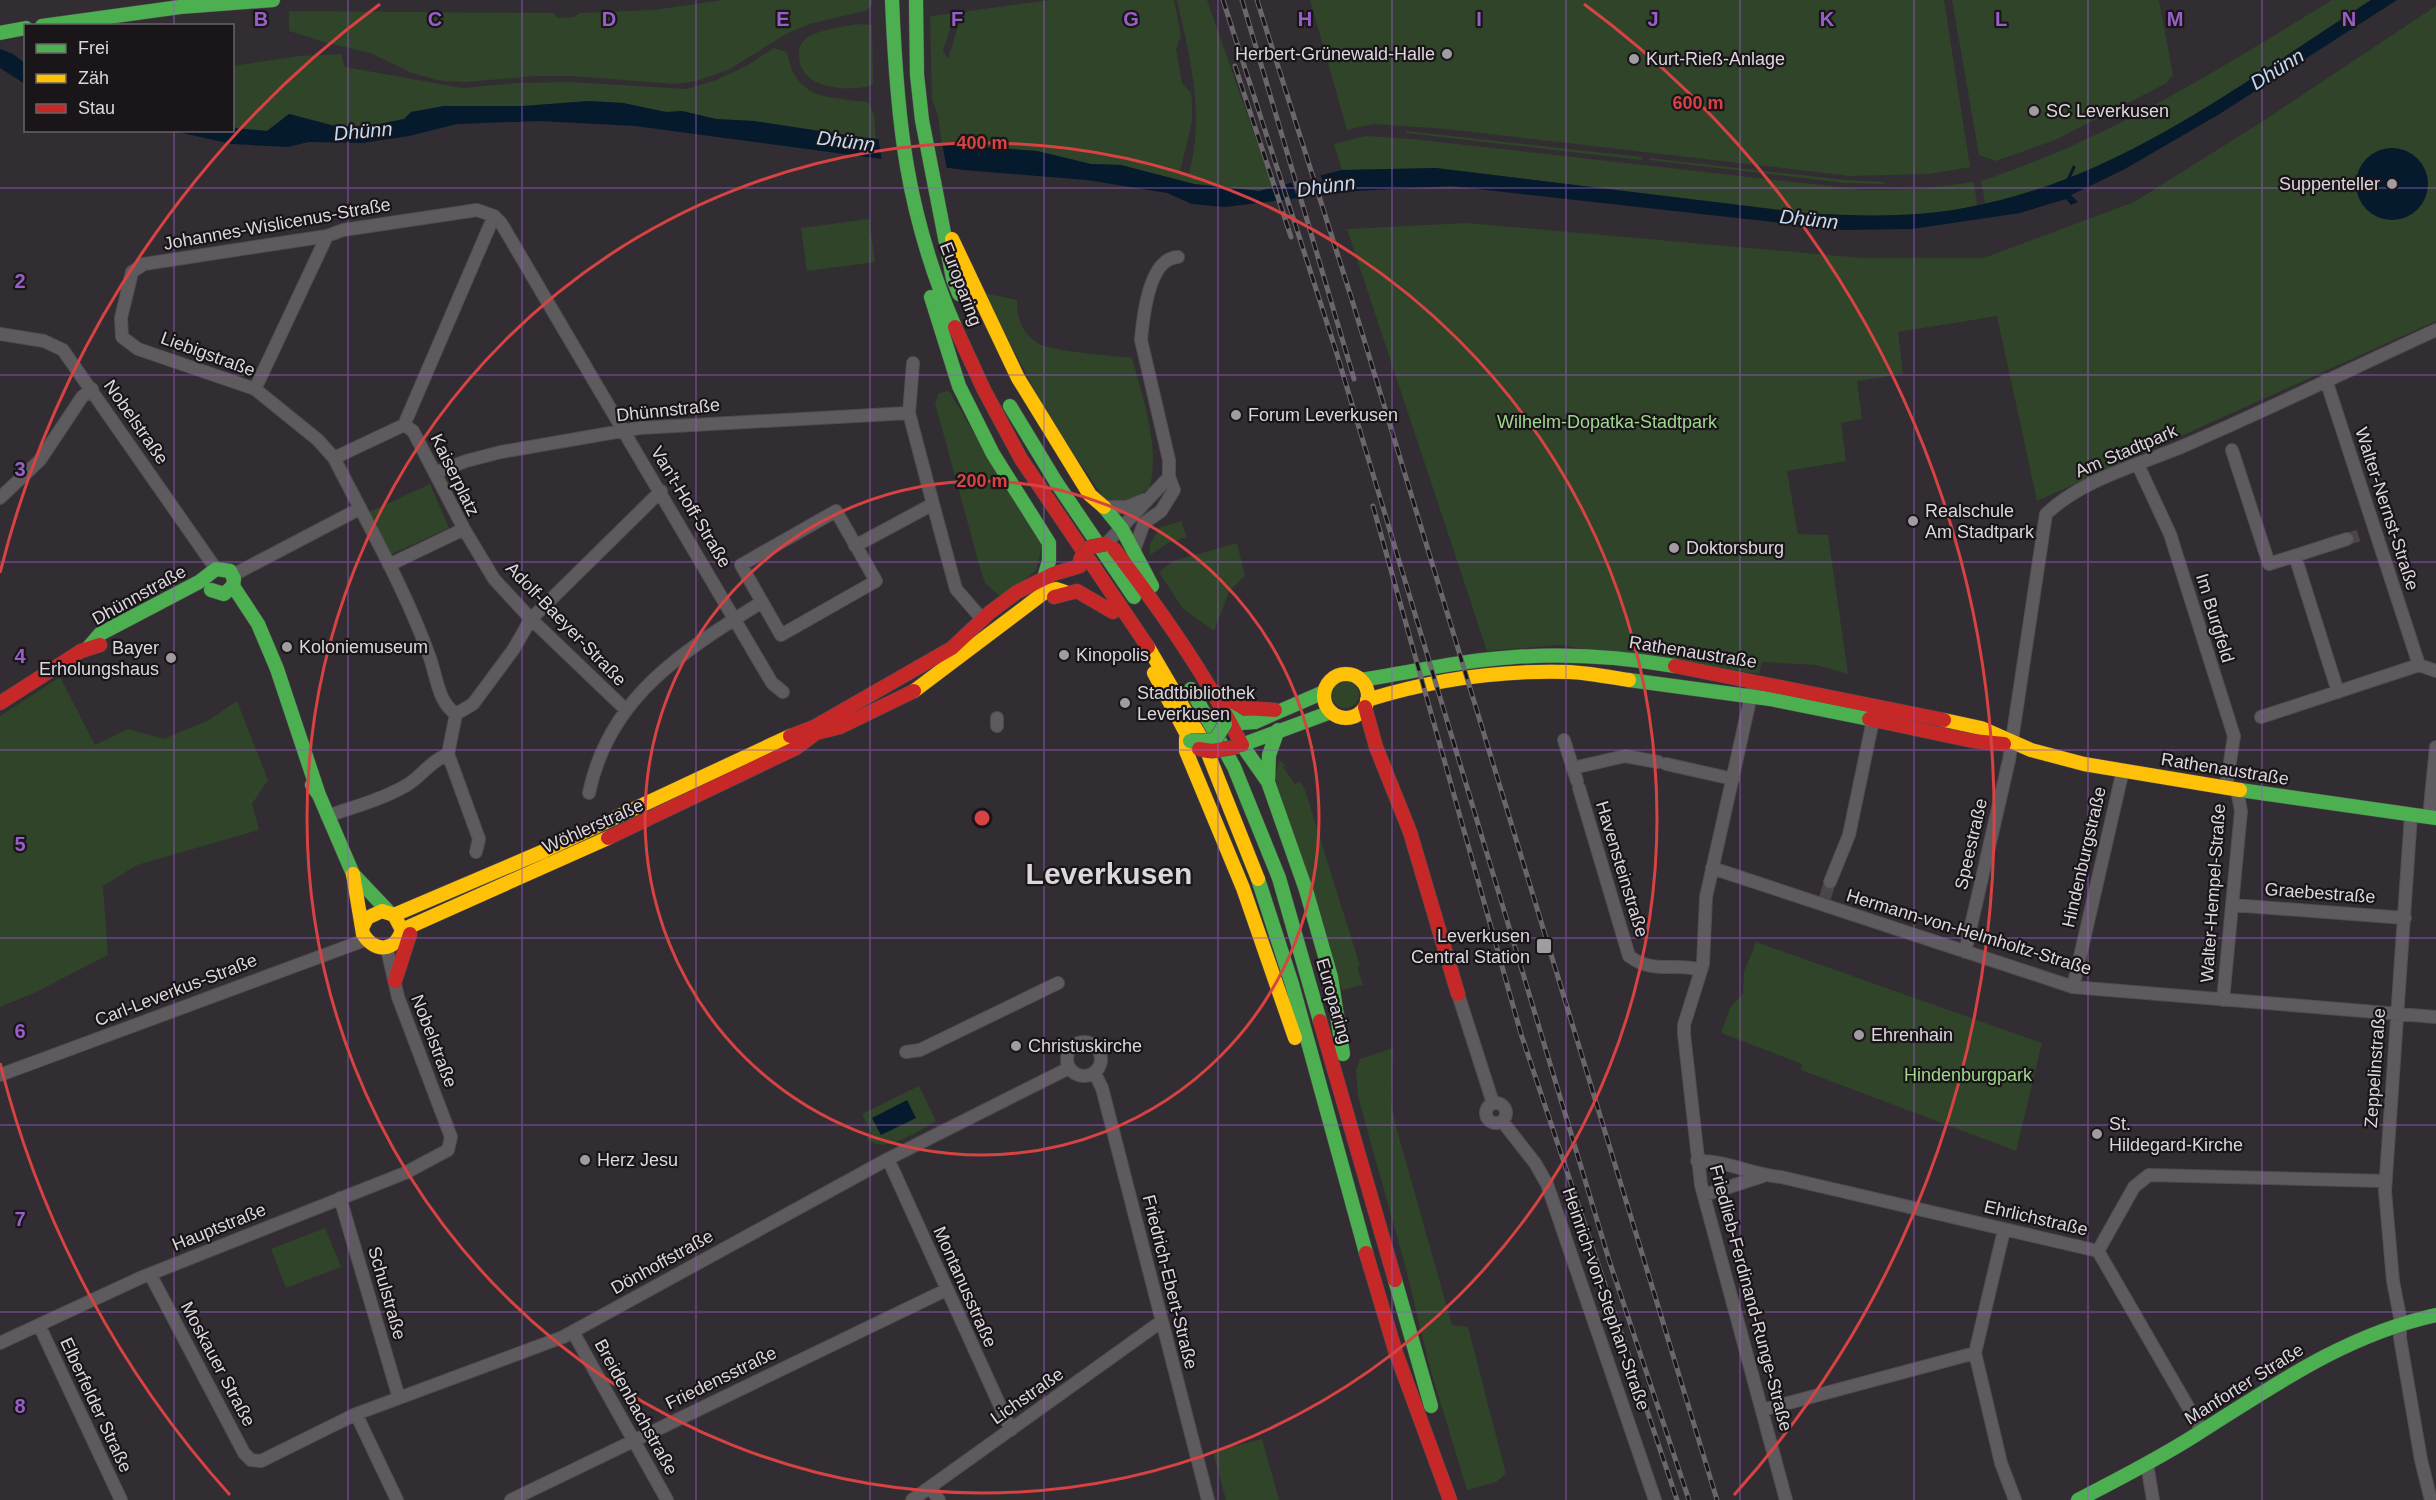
<svg xmlns="http://www.w3.org/2000/svg" width="2436" height="1500" font-family="Helvetica,sans-serif">
  <style>
    .green { fill: #2f4428 }
    .water { fill: #061a2d }
    .pier { fill: #322d32 }
    .lines { fill: none; stroke-linecap: round; stroke-linejoin: round }
    .stream { stroke: #061a2d; stroke-width: 3 }
    .street-tunnel { stroke: #4c464c; stroke-width: 12; stroke-dasharray: 12 6; stroke-linecap: butt }
    .street-casing { stroke: #504c50; stroke-width: 14 }
    .fast-casing { stroke: #504c50; stroke-width: 15 }
    .slow-casing { stroke: #504c50; stroke-width: 15 }
    .jam-casing { stroke: #504c50; stroke-width: 15 }
    .street { stroke: #5e5b5f; stroke-width: 12 }
    .fast { stroke: #4caf50; stroke-width: 14 }
    .slow { stroke: #ffc107; stroke-width: 14 }
    .jam { stroke: #c62828; stroke-width: 14 }
    .rail-casing { stroke: #6a676a; stroke-width: 5 }
    .rail { stroke: #191519; stroke-width: 3; stroke-dasharray: 9; stroke-linecap: butt }
    .fast-bridge-casing { stroke: #504c50; stroke-width: 15; stroke-linecap: butt }
    .jam-bridge-casing { stroke: #504c50; stroke-width: 15; stroke-linecap: butt }
    .fast-bridge { stroke: #4caf50; stroke-width: 14 }
    .jam-bridge { stroke: #c62828; stroke-width: 14 }
    .grid { fill: none; stroke: #985fc8; stroke-width: 1.5; stroke-opacity: 0.55 }
    .ring { fill: none; stroke: #d74243; stroke-width: 3 }
    .poi-dot { fill: #a09ca1; stroke: #191519; stroke-width: 2 }
    .labels { text-anchor: middle; stroke-width: 4.5; stroke-linejoin: round; paint-order: stroke }
    .poi-label { font-size: 18px; fill: #dcd7dd; stroke: #191519; text-anchor: start }
    .street-label { font-size: 18px; fill: #dcd7dd; stroke: #191519 }
    .park-label { font-size: 18px; fill: #9fd78e; stroke: #191519 }
    .water-label { font-size: 20px; font-style: italic; fill: #c0dbf5; stroke: #191519 }
    .town-label { font-size: 30px; font-weight: bold; fill: #dcd7dd; stroke: #191519 }
    .grid-label { font-size: 20px; text-anchor: middle; font-weight: bold; fill: #985fc8; stroke: #191519; stroke-width: 4.5; stroke-linejoin: round; paint-order: stroke }
    .centre { fill: #d74243; stroke: #191519; stroke-width: 3 }
    .ring-label { font-size: 18px; text-anchor: middle; font-weight: bold; fill: #d74243; stroke: #191519; stroke-width: 4.5; stroke-linejoin: round; paint-order: stroke }
  </style>
  <rect width="100%" height="100%" fill="#322d32"/>
  <path class="green" d="M724,0H872V6L865,11L809,24L786,34L730,69L696,81L675,84L571,76H536L466,82L442,81L412,73L370,53L327,43L289,31V11L553,13L558,18L574,17L580,13L653,10Z
    M1050,0H1174L1181,36L1176,49L1182,83L1191,93L1192,102V121L1180,172L1189,173C1205,116 1190,57 1177,0H1207L1273,188L1259,191L1194,184L1121,165L1091,164L1037,151L942,145L938,115L932,100L930,16L955,13L943,51L948,59L961,16L968,11Z
    M1310,0H1944L1970,167L1929,174L1850,176L1446,129L1373,124L1347,130Z
    M1952,0H2159L2173,75L2167,83L2055,140L1996,161L1979,155Z
    M2332,0H2371C2268,66 2155,152 2038,190C2022,195 2003,203 1985,203L1981,181C2107,140 2219,69 2332,0Z
    M2436,6V321L2037,501L1997,316L1898,332L1903,374L1857,381L1862,419L1841,423L1846,461L1787,471L1798,534L1828,535L1848,674L1816,665L1762,662L1759,674L1559,645L1487,651L1347,229L1467,223L1862,258H1984L2134,202L2260,123Z
    M858,24L872,25L873,83L870,86C847,92 799,89 799,56C799,49 800,44 805,39C819,29 842,27 858,24Z
    M774,48L787,52C796,100 827,97 868,102L874,114L876,139L754,121L716,119L682,111L666,112L623,103L590,101L523,106H444L411,112L404,119L370,126H335L289,114L267,131L233,128L232,66L300,56L341,54L345,67L463,88L515,83L571,82L687,89L716,80L748,65Z
    M1406,131L1642,157V160L1406,133Z
    M1366,136L1413,139L1864,190L1920,189L1974,182L1977,205C1923,222 1860,216 1805,213L1436,168L1342,170L1334,144Z
    M1649,158L1846,180L1884,182L1885,184L1846,183L1649,160Z
    M869,219L875,262L807,271L801,228Z
    M984,293L1017,300C1017,319 1022,333 1039,344C1051,351 1115,356 1132,358C1143,397 1161,451 1149,489L1124,503L1106,501L1048,416Z
    M949,391L1042,546L1036,571L1001,597L986,584L982,575L935,403L939,393Z
    M430,484L449,528L392,554L369,512Z
    M1181,521L1187,537L1168,543L1150,555V544L1159,528Z
    M1237,543L1245,576L1230,590L1214,631L1183,609L1159,572L1173,561Z
    M60,677L95,745L128,729L164,739L209,720L237,701L268,780L252,804L259,830L137,865L103,886L108,955L34,993L0,1007V716Z
    M1331 694a14 14 0 1 1 28 0a14 14 0 1 1-28 0Z
    M1279,760L1286,765L1283,767L1295,784L1300,781L1305,790L1360,966L1357,967L1363,985L1342,990L1275,777Z
    M1756,942L2042,1043L2016,1151L1801,1070L1802,1064L1721,1033L1730,1008L1743,994L1744,972Z
    M1393,1048L1391,1103L1395,1123L1452,1325L1468,1327L1506,1474L1496,1482L1467,1490L1430,1368L1405,1265L1358,1097L1356,1070L1360,1059Z
    M919,1086L936,1121C919,1130 882,1157 867,1138L872,1134L862,1114Z
    M325,1228L341,1267L286,1288L271,1249Z
    M1262,1439L1279,1500H1226L1213,1452Z"/>
  <path class="water" d="M2371,0H2397L2218,115L2123,170L2071,195L2078,202L2071,205L2066,199L2020,213L1912,229L1844,230L1451,186L1355,191L1225,207L1192,204L1167,193L1087,180L964,170L635,126L540,121L457,124L409,136L362,143L309,142L288,147L232,144L173,131L232,130L233,128L267,131L289,114L335,126H370L404,119L411,112L444,106H523L589,101L623,103L666,112L682,111L716,119L754,121L865,138L1037,151L1091,164L1121,165L1194,184L1259,191L1342,170L1436,168L1805,213C1858,216 1911,218 1964,208C2117,181 2243,82 2371,0Z
    M0,49L13,54L25,63V84L0,68Z
    M2356 184a36 36 0 1 1 72 0a36 36 0 1 1-72 0Z
    M907,1100L916,1118L881,1135L872,1118Z"/>
  <path class="pier" d="M878,137L942,142L947,170L882,161Z
    M1320,173L1328,198L1298,201L1291,180Z"/>
  <g class="lines">
    <path class="stream" d="M2067,182L2074,167"/>
    <path class="street-tunnel" d="M2347,539L2363,534
      M1825,898L1830,882"/>
    <g class="street-casing">
      <path id="street" d="M0,334L44,341L63,350L216,569
        M913,363L909,413L933,504L956,589L982,619
        M2326,380L2419,665L2436,671
        M255,389L327,236
        M404,425L494,216
        M2232,450L2269,564L2347,539
        M334,458L404,425L413,431L464,529L389,565
        M2138,465L2170,534L2234,736L2226,788
        M435,473L466,461L501,452L639,428L909,413
        M0,498L40,460L82,397L92,389
        M1104,507H1127L1144,500
        M836,511L876,581L781,635L741,565Z
        M464,529L494,579L531,619L626,710
        M1106,544L1169,477
        M855,546L933,504
        M1134,550L1144,523L1161,511L1174,490L1169,477V460L1141,340C1143,317 1149,258 1178,257
        M2295,556L2338,692
        M233,575L359,509
        M1752,691L1706,897L1703,964L1684,1025V1034L1701,1185L1786,1500
        M456,714L473,704L513,650L531,619L661,491
        M2261,717L2419,665
        M997,726V718
        M1564,740L1577,781
        M1666,764L1733,779
        M1573,768L1625,756L1658,762
        M1579,788L1629,956C1654,975 1675,962 1701,970
        M589,793C609,696 685,650 762,602
        M2411,815L2385,1191L2393,1281L2400,1317V1338L2421,1460L2431,1500
        M327,816C354,807 383,799 407,785C423,775 428,763 448,754
        M2429,817L2436,747
        M476,852L479,839L448,754L456,714C438,702 437,678 430,658C405,588 367,523 334,458L318,440L255,389L138,349L122,337L121,318L132,272L144,264L327,236L343,230L477,210L494,216L501,223L772,683L783,692
        M1712,868L2073,987L2436,1017
        M1830,882L1849,835L1873,720
        M2232,905L2405,918
        M1965,952L2009,760L2046,514C2084,478 2140,465 2188,444C2271,408 2353,368 2436,330
        M2073,987L2123,770
        M1458,994L1493,1103
        M2223,1000L2241,811L2237,790
        M1067 1059a17 17 0 1 1 34 0a17 17 0 1 1-34 0Z
        M906,1052L920,1050L1058,983
        M1095,1074L1102,1088L1208,1500
        M0,1075L365,940
        M1486 1113a10 10 0 1 1 20 0a10 10 0 1 1-20 0Z
        M1502,1121L1535,1163L1547,1184L1655,1500
        M888,1159L1011,1430
        M1697,1161C1726,1160 1752,1175 1781,1177L2098,1251L2202,1431
        M1704,1195L1763,1176
        M340,1198L399,1398
        M2004,1230L1975,1353L2001,1463L2015,1500
        M2098,1251L2134,1187L2149,1175L2384,1181
        M150,1274L244,1453L251,1460L261,1461L356,1414L563,1337L888,1159L1069,1068
        M39,1325L121,1500
        M573,1332L667,1500
        M0,1343L140,1278L405,1173L448,1150L451,1137L398,997L387,949
        M1762,1410L1975,1353
        M356,1414L397,1500
        M2147,1464L2153,1500
        M930,1487L939,1500
        M511,1500L946,1290
        M912,1500L1162,1321"/>
    </g>
    <g class="fast-casing">
      <path id="fast" d="M892,0C897,122 906,213 955,327
        M916,0L917,75L922,120L953,279L959,294
        M42,26L180,7L273,0
        M0,33L26,28
        M931,297L959,386L993,454L1049,543V561L1044,578
        M1010,406L1056,482L1134,597
        M1104,507L1122,529L1152,586
        M211,590L224,594L233,586
        M88,648L100,634L199,582L216,569L230,571L234,579L233,586L258,624L277,669L319,795
        M1361,680C1412,672 1464,660 1515,657C1569,653 1622,657 1675,666
        M1629,680L1770,699L1869,719
        M1191,689L1234,767L1279,878L1320,1021
        M1225,712L1241,723L1255,722L1324,692
        M1242,745L1268,782L1306,890L1331,977L1343,1054
        M1236,747L1331,712
        M1268,782L1269,755L1278,730
        M312,785L319,795L353,874L388,911
        M2240,790L2436,818
        M1258,879L1292,984L1366,1253
        M1395,1280L1431,1406
        M2078,1500C2117,1480 2156,1460 2194,1436C2272,1387 2344,1335 2436,1315"/>
    </g>
    <g class="slow-casing">
      <path id="slow" d="M952,239L1018,378L1090,495L1104,507
        M1148,647L1203,741L1258,879
        M1154,673L1194,748
        M1324 696a22 22 0 1 1 44 0a22 22 0 1 1-44 0Z
        M914,691L1045,592L1056,589L1065,592
        M1367,700C1431,680 1502,670 1569,672C1589,673 1609,677 1629,680
        M1944,720L1981,728L2031,750L2084,764L2240,790
        M1186,738V751L1243,888L1295,1038
        M353,874L363,934C375,953 395,952 402,930L394,915L382,911L367,918L362,928
        M394,915L544,851L790,736
        M402,930L608,838"/>
    </g>
    <g class="jam-casing">
      <path id="jam" d="M955,327L984,390L1021,459L1148,647
        M1114,549C1161,611 1206,675 1242,745
        M1054,597L1077,591L1113,612
        M1675,666L1944,720
        M1217,693L1244,708L1275,710
        M0,703L81,651L100,645
        M1365,707L1376,747L1410,832L1458,994
        M1869,719L1973,741L2004,744
        M790,736L814,727L952,648L989,613L1017,592L1053,574L1080,566
        M608,838L796,748L816,733L840,727L914,691
        M395,981L410,934
        M1320,1021L1395,1280
        M1366,1253L1396,1353L1450,1500"/>
    </g>
    <use href="#street" class="street"/>
    <use href="#fast" class="fast"/>
    <use href="#slow" class="slow"/>
    <use href="#jam" class="jam"/>
    <g class="rail-casing">
      <path id="rail" d="M1223,0L1336,351L1609,1260L1689,1500
        M1242,0L1354,379
        M1257,0L1352,300L1717,1500
        M1235,66L1291,237
        M1373,506L1521,1034L1677,1500"/>
    </g>
    <use href="#rail" class="rail"/>
    <g class="fast-bridge-casing">
      <path id="fast-bridge" d="M1190,741L1215,740L1225,724"/>
    </g>
    <g class="jam-bridge-casing">
      <path id="jam-bridge" d="M1080,559L1090,547L1106,544
        M1199,749L1212,751L1236,747"/>
    </g>
    <use href="#fast-bridge" class="fast-bridge"/>
    <use href="#jam-bridge" class="jam-bridge"/>
  </g>
  <path class="grid" d="M174,0V26M348,0V1500M522,0V1500M696,0V1500M870,0V1500M1044,0V1500M1218,0V1500M1392,0V1500M1566,0V1500M1740,0V1500M1914,0V1500M2088,0V1500M2262,0V1500M174,130V1500M0,188H2436M0,375H2436M0,562H2436M0,750H2436M0,938H2436M0,1125H2436M0,1312H2436"/>
  <g class="ring">
    <circle cx="982" cy="818" r="337"/>
    <circle cx="982" cy="818" r="675"/>
    <path d="M230 1495A1012 1012 0 0 1 0 1063M0 573A1012 1012 0 0 1 380 4M1584 4A1012 1012 0 0 1 1734 1495"/>
  </g>
  <g class="poi-dot">
    <circle cx="1447" cy="54" r="6"/>
    <circle cx="1634" cy="59" r="6"/>
    <circle cx="2034" cy="111" r="6"/>
    <circle cx="2392" cy="184" r="6"/>
    <circle cx="1236" cy="415" r="6"/>
    <circle cx="1913" cy="521" r="6"/>
    <circle cx="1674" cy="548" r="6"/>
    <circle cx="287" cy="647" r="6"/>
    <circle cx="1064" cy="655" r="6"/>
    <circle cx="171" cy="658" r="6"/>
    <circle cx="1125" cy="703" r="6"/>
    <rect x="1536" y="938" width="16" height="16" rx="3"/>
    <circle cx="1859" cy="1035" r="6"/>
    <circle cx="1016" cy="1046" r="6"/>
    <circle cx="2097" cy="1134" r="6"/>
    <circle cx="585" cy="1160" r="6"/>
  </g>
  <g class="labels">
    <g class="poi-label">
      <text x="1435" y="60" text-anchor="end">Herbert-Grünewald-Halle</text>
      <text x="1646" y="65">Kurt-Rieß-Anlage</text>
      <text x="2046" y="117">SC Leverkusen</text>
      <text x="2380" y="190" text-anchor="end">Suppenteller</text>
      <text x="1248" y="421">Forum Leverkusen</text>
      <text x="1925" y="517">Realschule<tspan x="1925" dy="21">Am Stadtpark</tspan></text>
      <text x="1686" y="554">Doktorsburg</text>
      <text x="299" y="653">Koloniemuseum</text>
      <text x="159" y="654" text-anchor="end">Bayer<tspan x="159" dy="21">Erholungshaus</tspan></text>
      <text x="1076" y="661">Kinopolis</text>
      <text x="1137" y="699">Stadtbibliothek<tspan x="1137" dy="21">Leverkusen</tspan></text>
      <text x="1530" y="942" text-anchor="end">Leverkusen<tspan x="1530" dy="21">Central Station</tspan></text>
      <text x="1871" y="1041">Ehrenhain</text>
      <text x="1028" y="1052">Christuskirche</text>
      <text x="2109" y="1130">St.<tspan x="2109" dy="21">Hildegard-Kirche</tspan></text>
      <text x="597" y="1166">Herz Jesu</text>
    </g>
    <g class="street-label">
      <text transform="translate(277 224) rotate(-10)" y="6">Johannes-Wislicenus-Straße</text>
      <text transform="translate(961 284) rotate(69)" y="6">Europaring</text>
      <text transform="translate(208 354) rotate(20)" y="6">Liebigstraße</text>
      <text transform="translate(668 410) rotate(-6)" y="6">Dhünnstraße</text>
      <text transform="translate(136 422) rotate(55)" y="6">Nobelstraße</text>
      <text transform="translate(2126 451) rotate(-23)" y="6">Am Stadtpark</text>
      <text transform="translate(455 475) rotate(64)" y="6">Kaiserplatz</text>
      <text transform="translate(691 507) rotate(59)" y="6">Van't-Hoff-Straße</text>
      <text transform="translate(2387 509) rotate(72)" y="6">Walter-Nernst-Straße</text>
      <text transform="translate(139 595) rotate(-29)" y="6">Dhünnstraße</text>
      <text transform="translate(2215 618) rotate(73)" y="6">Im Burgfeld</text>
      <text transform="translate(566 624) rotate(46)" y="6">Adolf-Baeyer-Straße</text>
      <text transform="translate(1693 652) rotate(9)" y="6">Rathenaustraße</text>
      <text transform="translate(2225 769) rotate(9)" y="6">Rathenaustraße</text>
      <text transform="translate(593 826) rotate(-24)" y="6">Wöhlerstraße</text>
      <text transform="translate(1971 844) rotate(-77)" y="6">Speestraße</text>
      <text transform="translate(2084 857) rotate(-77)" y="6">Hindenburgstraße</text>
      <text transform="translate(1622 869) rotate(73)" y="6">Havensteinstraße</text>
      <text transform="translate(2213 893) rotate(-86)" y="6">Walter-Hempel-Straße</text>
      <text transform="translate(2320 893) rotate(4)" y="6">Graebestraße</text>
      <text transform="translate(1969 932) rotate(17)" y="6">Hermann-von-Helmholtz-Straße</text>
      <text transform="translate(176 990) rotate(-21)" y="6">Carl-Leverkus-Straße</text>
      <text transform="translate(1334 1001) rotate(74)" y="6">Europaring</text>
      <text transform="translate(434 1041) rotate(69)" y="6">Nobelstraße</text>
      <text transform="translate(2375 1068) rotate(-86)" y="6">Zeppelinstraße</text>
      <text transform="translate(2036 1218) rotate(13)" y="6">Ehrlichstraße</text>
      <text transform="translate(219 1227) rotate(-22)" y="6">Hauptstraße</text>
      <text transform="translate(662 1262) rotate(-29)" y="6">Dönhoffstraße</text>
      <text transform="translate(1170 1282) rotate(76)" y="6">Friedrich-Ebert-Straße</text>
      <text transform="translate(965 1287) rotate(66)" y="6">Montanusstraße</text>
      <text transform="translate(387 1293) rotate(74)" y="6">Schulstraße</text>
      <text transform="translate(1751 1298) rotate(75)" y="6">Friedlieb-Ferdinand-Runge-Straße</text>
      <text transform="translate(1606 1299) rotate(71)" y="6">Heinrich-von-Stephan-Straße</text>
      <text transform="translate(218 1364) rotate(62)" y="6">Moskauer Straße</text>
      <text transform="translate(721 1378) rotate(-26)" y="6">Friedensstraße</text>
      <text transform="translate(2244 1384) rotate(-32)" y="6">Manforter Straße</text>
      <text transform="translate(1027 1396) rotate(-35)" y="6">Lichstraße</text>
      <text transform="translate(96 1405) rotate(65)" y="6">Elberfelder Straße</text>
      <text transform="translate(636 1407) rotate(61)" y="6">Breidenbachstraße</text>
    </g>
    <g class="park-label">
      <text x="1607" y="428">Wilhelm-Dopatka-Stadtpark</text>
      <text x="1968" y="1081">Hindenburgpark</text>
    </g>
    <g class="water-label">
      <text transform="translate(2277 69) rotate(-32)" y="7">Dhünn</text>
      <text transform="translate(363 131) rotate(-5)" y="7">Dhünn</text>
      <text transform="translate(846 141) rotate(7)" y="7">Dhünn</text>
      <text transform="translate(1326 186) rotate(-8)" y="7">Dhünn</text>
      <text transform="translate(1809 219) rotate(6)" y="7">Dhünn</text>
    </g>
    <g class="town-label">
      <text x="1109" y="884">Leverkusen</text>
    </g>
  </g>
  <g class="grid-label">
    <text x="261" y="26">B</text>
    <text x="435" y="26">C</text>
    <text x="609" y="26">D</text>
    <text x="783" y="26">E</text>
    <text x="957" y="26">F</text>
    <text x="1131" y="26">G</text>
    <text x="1305" y="26">H</text>
    <text x="1479" y="26">I</text>
    <text x="1653" y="26">J</text>
    <text x="1827" y="26">K</text>
    <text x="2001" y="26">L</text>
    <text x="2175" y="26">M</text>
    <text x="2349" y="26">N</text>
    <text x="20" y="288">2</text>
    <text x="20" y="476">3</text>
    <text x="20" y="663">4</text>
    <text x="20" y="851">5</text>
    <text x="20" y="1038">6</text>
    <text x="20" y="1226">7</text>
    <text x="20" y="1413">8</text>
  </g>
  <circle cx="982" cy="818" r="9" class="centre"/>
  <g class="ring-label">
    <text x="1698" y="109">600 m</text>
    <text x="982" y="149">400 m</text>
    <text x="982" y="487">200 m</text>
  </g>
  <rect x="24" y="24" width="210" height="108" fill="#191519" stroke="#676367" stroke-width="1.5"/>
  <rect x="36" y="44" width="30" height="9" fill="#4caf50" stroke="#676367" stroke-width="1.5"/>
  <text x="78" y="54" font-size="18" fill="#dcd7dd">Frei</text>
  <rect x="36" y="74" width="30" height="9" fill="#ffc107" stroke="#676367" stroke-width="1.5"/>
  <text x="78" y="84" font-size="18" fill="#dcd7dd">Zäh</text>
  <rect x="36" y="104" width="30" height="9" fill="#c62828" stroke="#676367" stroke-width="1.5"/>
  <text x="78" y="114" font-size="18" fill="#dcd7dd">Stau</text>
</svg>
